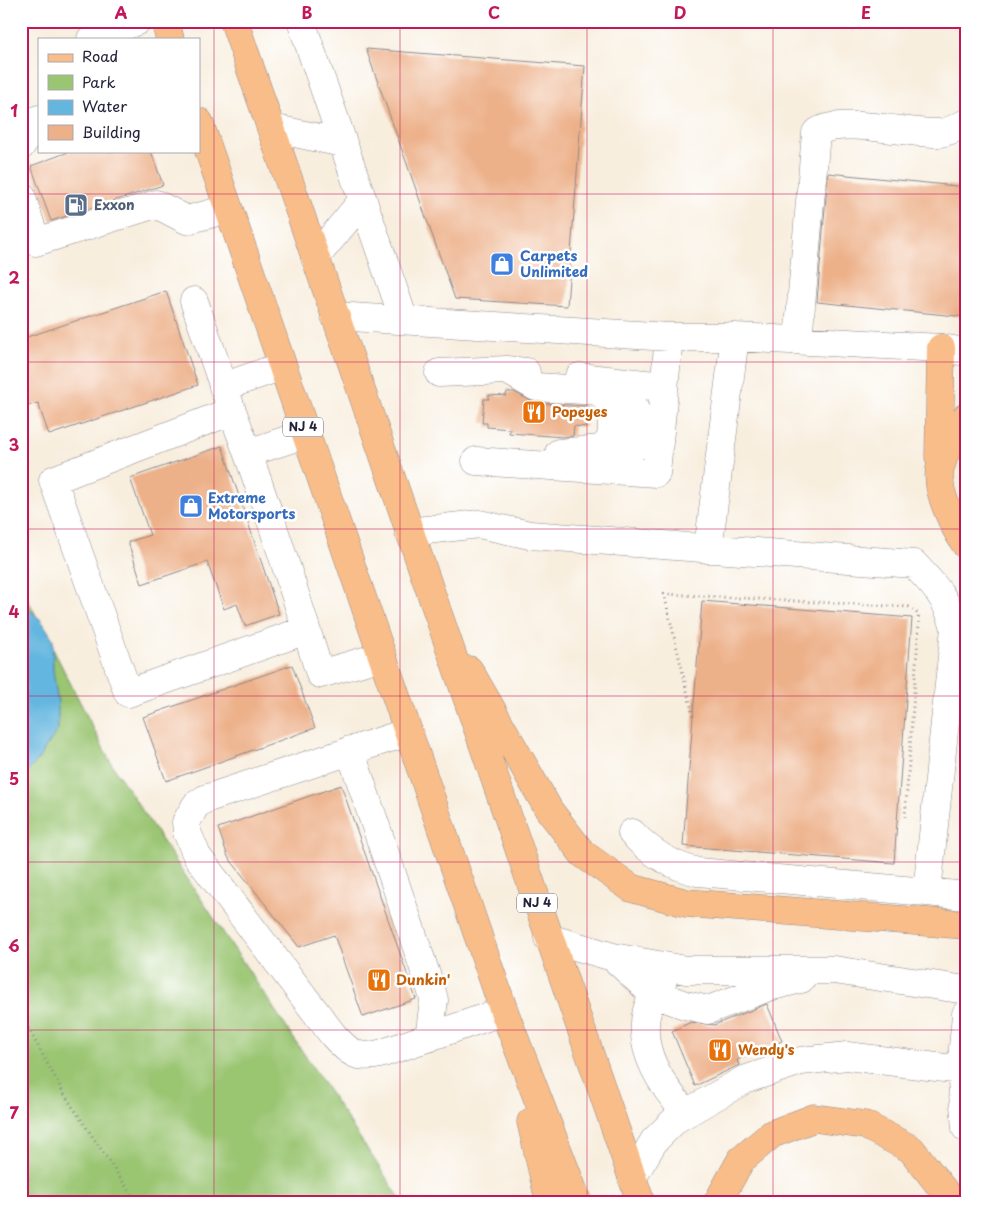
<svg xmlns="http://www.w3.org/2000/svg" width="987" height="1224" font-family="'Playpen Sans',sans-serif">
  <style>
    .green { fill: #9ac571; stroke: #5e7456 }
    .water { fill: #64b6df; stroke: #436c8d }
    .building { fill: #edb18a }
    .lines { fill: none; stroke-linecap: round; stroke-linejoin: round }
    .minor-casing { stroke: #8d888c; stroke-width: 29 }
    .major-casing { stroke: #8d888c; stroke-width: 29 }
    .highway-casing { stroke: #8d888c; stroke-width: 29 }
    .path { stroke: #8d888c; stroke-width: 3; stroke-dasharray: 1 4; stroke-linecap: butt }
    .minor { stroke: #fff; stroke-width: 28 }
    .major { stroke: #f9bd89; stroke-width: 28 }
    .highway { stroke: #f9bd89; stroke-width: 28 }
    .grid { fill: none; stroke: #c2185b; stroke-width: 1; stroke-opacity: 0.55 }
    .labels { text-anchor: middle; stroke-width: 5; stroke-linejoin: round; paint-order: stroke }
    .shield { fill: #fff; stroke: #646476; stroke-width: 1 }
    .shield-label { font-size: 12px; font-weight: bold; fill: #22223b }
    .service-label { font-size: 14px; font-weight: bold; fill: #4e5e75; stroke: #fff; text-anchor: start }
    .shop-label { font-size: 14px; font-weight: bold; fill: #366cbe; stroke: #fff; text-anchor: start }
    .food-label { font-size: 14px; font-weight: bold; fill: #c56008; stroke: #fff; text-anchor: start }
    .neatline { fill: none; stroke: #c2185b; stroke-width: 2 }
    .grid-label { font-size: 16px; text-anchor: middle; font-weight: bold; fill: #c2185b }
  </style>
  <rect width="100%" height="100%" fill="#fff"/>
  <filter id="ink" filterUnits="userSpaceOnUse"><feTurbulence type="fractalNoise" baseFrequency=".02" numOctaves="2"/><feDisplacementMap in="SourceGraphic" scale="10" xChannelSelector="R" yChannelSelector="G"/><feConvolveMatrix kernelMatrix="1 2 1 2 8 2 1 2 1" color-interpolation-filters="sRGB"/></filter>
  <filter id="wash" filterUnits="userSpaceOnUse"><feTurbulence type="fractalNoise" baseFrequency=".0096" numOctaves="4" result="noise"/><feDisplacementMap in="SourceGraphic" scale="20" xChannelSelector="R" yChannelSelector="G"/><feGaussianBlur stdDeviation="1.12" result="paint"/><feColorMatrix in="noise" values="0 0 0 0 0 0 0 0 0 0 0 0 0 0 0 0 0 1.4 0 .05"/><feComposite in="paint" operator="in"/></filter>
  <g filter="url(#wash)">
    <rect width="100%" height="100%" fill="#f8eede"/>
    <path class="green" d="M21,586L112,765L403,1203H21Z"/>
    <path class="water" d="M21,602L41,620L53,639V670L58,704V729L37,761L21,779Z"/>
    <g id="blocks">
      <path class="building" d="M366,49L585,66L567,306L455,299Z
        M71,151H151L163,185L51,221L31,166Z
        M828,173L966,187V317L817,302Z
        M166,291L198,385L49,435L38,403L21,408V339Z
        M507,392H514L535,403L586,406L585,427L574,426L573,436L564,437L509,433L510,429L487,427V423H482L484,399H489V395L506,396Z
        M222,446L279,614L245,626L237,604L224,609L207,562L142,584L128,542L150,535L130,478Z
        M702,601L912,618L894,863L683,846Z
        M292,665L315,728L166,781L143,717Z
        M341,785L416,999L363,1017L334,935L299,947L228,857L218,828Z
        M767,1004L782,1041L737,1060L739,1065L695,1086L672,1031L691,1022L714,1025Z"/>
    </g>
  </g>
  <g filter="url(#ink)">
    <use href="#blocks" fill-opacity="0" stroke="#8d888c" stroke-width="1"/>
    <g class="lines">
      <g class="minor-casing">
        <path id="minor" d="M301,21L404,320
          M91,39L137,21
          M271,128L343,143
          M21,146L39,119
          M21,195L36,242L156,204L187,220L228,209
          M315,258L363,200
          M194,301L232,411
          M335,316L669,337H735L941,348L966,352
          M798,340L816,133C840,115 910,135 940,133C949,132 958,127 966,123
          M507,370L536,387L599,391L611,404L612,434L608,443L601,449L559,453
          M439,373L507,370L526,372
          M579,377L664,386
          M223,387L282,366
          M248,453L305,434
          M476,461L656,473L669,337
          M596,466C606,462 620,460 628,453C642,443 637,414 632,401L619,393L599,391
          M409,532L479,524L530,535L914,564C936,588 946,596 955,628L927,892L698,872C671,866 651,853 632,833
          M708,549L735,337
          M306,630L128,693L53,480L232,411C265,497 293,586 320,674L382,656
          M408,732L205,799L196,805L186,822L187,832L197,856L333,1035C350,1054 358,1060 383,1053L504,1011
          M350,750L432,992L434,1000L429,1038
          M927,892L966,896
          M548,938L613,957L686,970H834L966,990
          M613,957L652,993L685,1005L708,1010L769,987L801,979
          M663,980C626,1027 651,1074 686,1113
          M966,1014L961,1070L966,1128
          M632,1178L654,1141L676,1119L744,1080L801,1061L847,1056L961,1070"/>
      </g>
      <g class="major-casing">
        <path id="major" d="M966,417C955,433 944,451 940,469C935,490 955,529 966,545
          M939,457L941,348"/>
      </g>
      <g class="highway-casing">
        <path id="highway" d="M165,21L170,39
          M234,21L641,1203
          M199,122L504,1011L578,1203
          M469,670L549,810L583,854L631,888L686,903L966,925
          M531,1122L550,1203
          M717,1203L741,1160L772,1134L814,1118L865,1125L911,1149L945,1192L948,1203"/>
      </g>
      <path class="path" d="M693,716L664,594L909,607L918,614L919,623L905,817
        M21,1015L64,1094L137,1203"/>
      <use href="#minor" class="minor"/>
      <use href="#major" class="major"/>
      <use href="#highway" class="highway"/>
    </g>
  </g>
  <path class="grid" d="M214,21V1203M400,21V1203M587,21V1203M773,21V1203M21,194H966M21,362H966M21,529H966M21,696H966M21,862H966M21,1030H966"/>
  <defs>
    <g id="fuel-square" transform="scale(1.25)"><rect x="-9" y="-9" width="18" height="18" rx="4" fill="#5c6f8a" stroke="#fff"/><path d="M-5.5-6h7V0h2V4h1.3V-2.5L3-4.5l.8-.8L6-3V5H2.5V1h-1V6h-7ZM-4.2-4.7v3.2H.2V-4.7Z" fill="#fff"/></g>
    <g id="shop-square" transform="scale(1.25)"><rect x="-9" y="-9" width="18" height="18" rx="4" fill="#3f7fe0" stroke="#fff"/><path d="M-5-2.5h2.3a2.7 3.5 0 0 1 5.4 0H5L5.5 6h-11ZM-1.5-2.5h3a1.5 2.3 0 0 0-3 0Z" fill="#fff"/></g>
    <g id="restaurant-square" transform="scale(1.25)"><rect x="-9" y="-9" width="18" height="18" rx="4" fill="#e8710a" stroke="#fff"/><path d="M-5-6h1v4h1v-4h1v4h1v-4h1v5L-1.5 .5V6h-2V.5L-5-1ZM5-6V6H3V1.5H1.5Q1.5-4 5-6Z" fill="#fff"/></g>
  </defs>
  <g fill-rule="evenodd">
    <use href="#fuel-square" x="76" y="205"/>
    <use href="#shop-square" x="502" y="264"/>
    <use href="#restaurant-square" x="534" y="412"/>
    <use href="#shop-square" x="191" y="506"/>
    <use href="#restaurant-square" x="379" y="980"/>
    <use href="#restaurant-square" x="720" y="1050"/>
  </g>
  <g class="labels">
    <g class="shield">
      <rect x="283" y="417.5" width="40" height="19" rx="4"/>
      <rect x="517" y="893.5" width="40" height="19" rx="4"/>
    </g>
    <g class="shield-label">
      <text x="303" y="431">NJ 4</text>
      <text x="537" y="907">NJ 4</text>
    </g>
    <g class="service-label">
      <text x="94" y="210">Exxon</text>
    </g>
    <g class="shop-label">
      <text x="520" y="261">Carpets<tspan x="520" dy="16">Unlimited</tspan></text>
      <text x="208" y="503">Extreme<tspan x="208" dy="16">Motorsports</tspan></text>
    </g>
    <g class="food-label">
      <text x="552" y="417">Popeyes</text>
      <text x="396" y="985">Dunkin'</text>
      <text x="738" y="1055">Wendy's</text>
    </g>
  </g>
  <rect width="987" height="1224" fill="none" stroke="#fff" stroke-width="55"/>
  <rect x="38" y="38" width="162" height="115" fill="#ffffff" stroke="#a7a7b1"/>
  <rect x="48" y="54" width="25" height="8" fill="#f9bd89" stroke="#a7a7b1"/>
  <text x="82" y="62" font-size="15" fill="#22223b">Road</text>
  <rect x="48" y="75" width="25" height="15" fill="#9ac571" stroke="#a7a7b1"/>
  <text x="82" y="88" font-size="15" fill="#22223b">Park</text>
  <rect x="48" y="100" width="25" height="15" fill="#64b6df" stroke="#a7a7b1"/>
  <text x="82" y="112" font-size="15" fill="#22223b">Water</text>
  <rect x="48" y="125" width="25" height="15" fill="#edb18a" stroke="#a7a7b1"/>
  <text x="82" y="138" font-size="15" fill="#22223b">Building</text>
  <rect x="28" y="28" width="932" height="1168" class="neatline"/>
  <g class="grid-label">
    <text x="121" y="19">A</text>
    <text x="307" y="19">B</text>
    <text x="494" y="19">C</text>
    <text x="680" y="19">D</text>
    <text x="866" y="19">E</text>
    <text x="14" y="117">1</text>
    <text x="14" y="284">2</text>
    <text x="14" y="451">3</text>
    <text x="14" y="618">4</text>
    <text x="14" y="785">5</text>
    <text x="14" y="952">6</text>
    <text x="14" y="1119">7</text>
  </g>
</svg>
